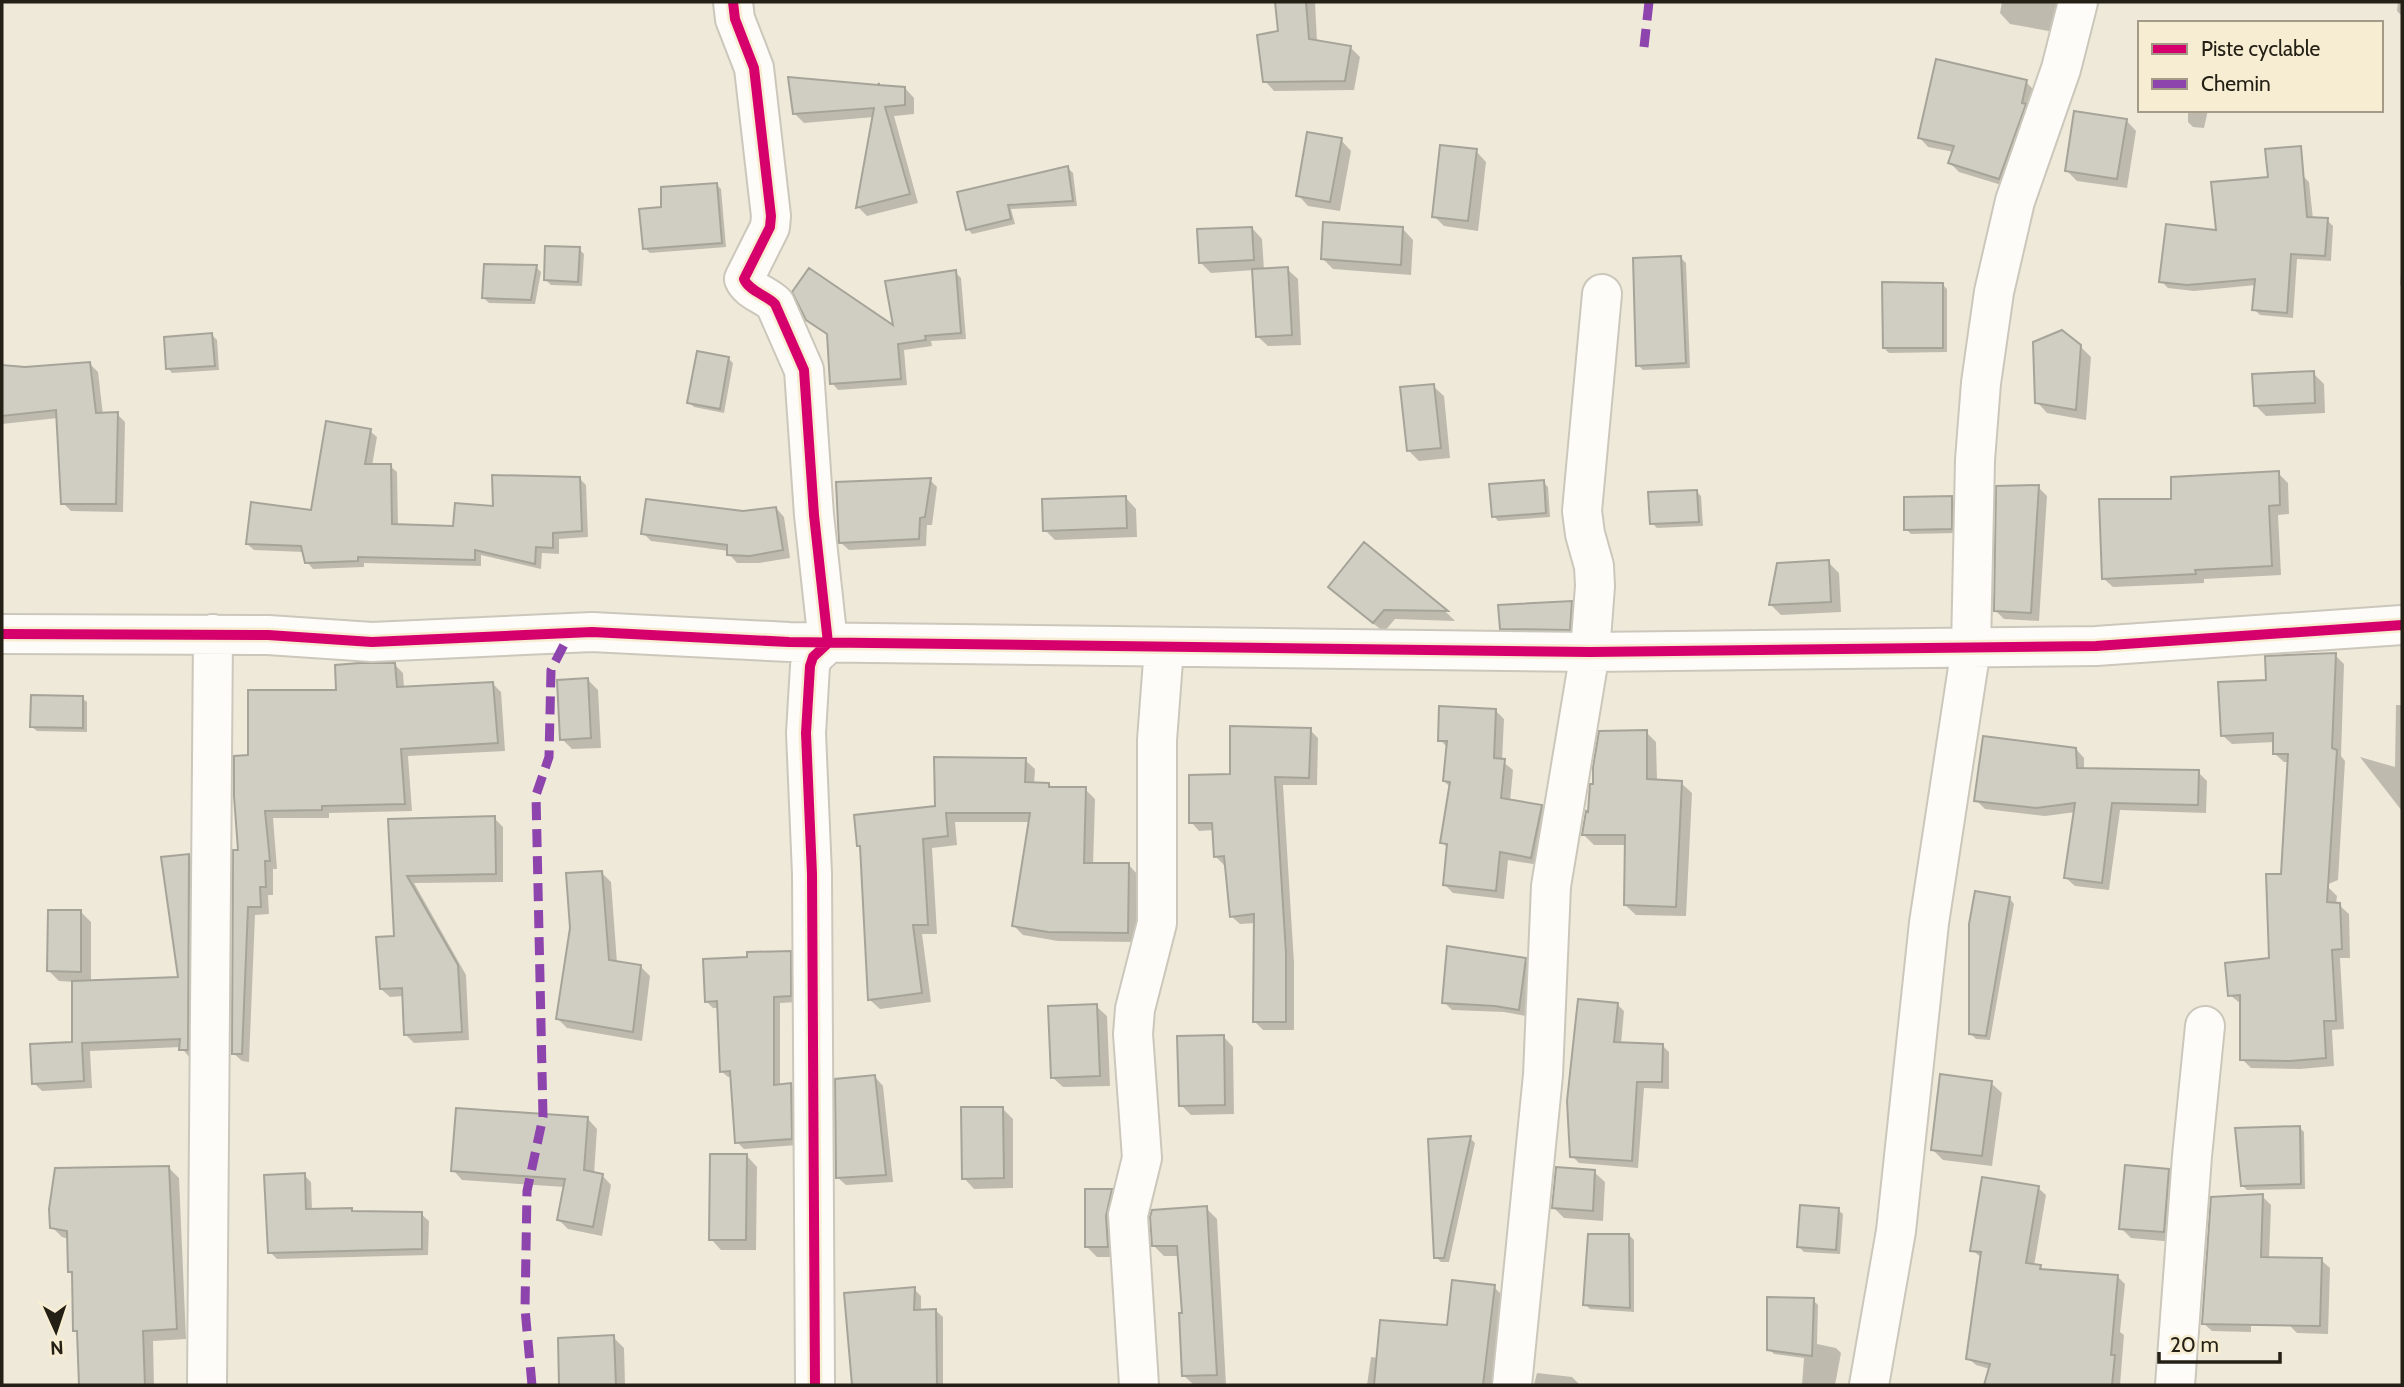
<svg xmlns="http://www.w3.org/2000/svg" width="2404" height="1387" font-family="Cabin,sans-serif">
  <style>
    .shadow { fill: #0003 }
    .building { fill: #d0cec2; stroke: #a6a499; stroke-width: 2 }
    .lines { fill: none; stroke-linecap: round; stroke-linejoin: round }
    .minor-casing { stroke: #cbc7bb; stroke-width: 42 }
    .minor { stroke: #fdfcf9; stroke-width: 38 }
    .quiet { stroke: #8e44ad; stroke-width: 9; stroke-dasharray: 18 9; stroke-linecap: butt }
    .cycleway-casing { stroke: #f7edd2; stroke-width: 15 }
    .cycleway { stroke: #d6006c; stroke-width: 10 }
  </style>
  <rect width="100%" height="100%" fill="#efe9da"/>
  <path class="shadow" d="M1277,2H1315L1317,42L1350,47L1360,57L1354,90L1274,91L1265,81L1280,32Z
    M2002,2H2066L2060,33L2010,24L2000,13Z
    M2398,2H2402V16L2397,11Z
    M2026,82L2035,91L2008,187L1959,172L1950,163L1954,152L1928,147L1920,138Z
    M905,88L914,98V114L894,116L918,203L867,216L858,207L874,117L804,123L794,113Z
    M2188,110H2208L2204,128L2193,127L2188,122Z
    M2126,120L2136,131L2127,188L2077,181L2067,171Z
    M1341,140L1351,151L1340,211L1308,206L1298,195Z
    M1476,151L1486,162L1478,231L1444,226L1434,216Z
    M1068,168L1073,173L1077,206L1011,209L1015,224L972,234L968,229Z
    M2303,176L2309,182L2313,219L2327,220L2333,226L2331,261L2297,259L2293,318L2260,315L2254,309L2256,285L2194,291L2168,288L2161,281L2217,232Z
    M716,184L721,189L726,247L650,253L645,248L663,209Z
    M1252,228L1262,239L1264,270L1287,269L1298,279L1301,345L1268,346L1257,336L1254,270L1211,273L1200,262Z
    M1403,229L1413,240L1411,275L1333,269L1322,258Z
    M579,249L584,254L582,286L551,285L546,280Z
    M1681,258L1686,263L1690,368L1643,370L1638,365Z
    M2402,263V287L2400,284Z
    M536,267L541,272L535,304L489,303L484,298Z
    M955,272L961,278L966,339L931,341L932,346L904,350L907,385L838,390L832,383L829,336L807,319L895,329Z
    M1942,284L1947,289V352L1889,353L1884,348Z
    M212,335L217,340L219,370L172,373L168,368Z
    M2080,346L2091,357L2086,420L2047,413L2037,402Z
    M728,358L733,363L724,413L694,407L689,402Z
    M90,364L98,372L103,415L117,414L125,422L123,512L71,511L63,503L58,418L2,424V367L25,368Z
    M2313,373L2324,384L2325,413L2266,416L2256,406Z
    M1433,386L1444,396L1450,458L1419,461L1409,451Z
    M370,431L377,437L372,466H390L397,472L398,526L455,527L495,508L580,479L586,485L588,537L559,539V554L542,553L541,569L481,555V566L364,563V567L313,569L307,562L304,552L254,550L247,544L313,512Z
    M2278,473L2288,483L2289,514L2278,515L2281,575L2204,579V583L2113,587L2103,578L2173,500Z
    M930,480L937,487L932,525H927L926,546L849,550L841,543Z
    M1543,482L1548,487L1550,517L1498,521L1494,516Z
    M2038,487L2047,496L2039,621L2004,619L1995,610Z
    M1696,491L1701,496L1703,526L1657,528L1652,523Z
    M1126,498L1136,509L1137,537L1055,540L1045,530Z
    M1952,498L1956,503V533L1911,534L1906,529Z
    M776,508L784,517L790,558L759,563H737L729,554V551L651,541L643,533Z
    M1365,545L1447,613L1455,621L1395,619L1384,632L1340,597L1330,587Z
    M1828,562L1839,573L1841,612L1781,615L1770,604Z
    M1571,603L1582,613L1580,640L1512,639L1501,628Z
    M2335,655L2344,664L2341,756L2345,761L2338,880L2326,885L2337,896L2336,904L2339,905L2349,914L2350,958H2340L2344,1029L2332,1030L2334,1066L2300,1069L2251,1068L2242,1059L2241,1004L2230,995L2271,960L2282,891L2289,762H2284L2274,753L2275,742L2232,744L2222,735L2267,681Z
    M395,665L403,673L404,688L492,683L501,692L505,751L408,756L412,811L329,813V818H273L277,869H273V895H268L269,914L255,915L249,1062L242,1061L233,1053L240,851L250,756L338,692Z
    M588,680L598,690L601,748L572,749L562,739Z
    M82,698L87,702V732L37,731L32,727Z
    M2396,705H2402V811L2360,757L2395,767Z
    M1495,710L1504,719L1502,761L1513,770L1510,801L1542,806L1550,815L1539,865L1508,860L1504,899L1453,893L1444,884L1448,848L1442,842L1451,788L1444,781L1448,748L1440,740Z
    M1310,730L1318,738L1317,785H1283L1294,963V1030H1263L1255,1022L1256,923L1240,924L1231,916L1227,864L1224,865L1215,856L1214,830L1199,831L1191,822Z
    M1646,732L1656,742L1657,781L1681,783L1692,793L1686,916L1636,915L1625,905L1627,845H1594L1584,835Z
    M2076,749L2084,758V770L2198,772L2207,781L2206,813L2120,810L2109,890L2075,886L2066,878L2076,812L2045,816L1985,809L1976,800Z
    M1025,760L1035,769L1034,784H1049L1053,788L1085,789L1095,799L1093,865H1129L1138,875L1137,942L1058,941L1023,935L1014,926L1031,822H955L957,845L932,848L937,934H922L931,1002L880,1009L870,1000L862,848L859,845L936,808Z
    M494,818L503,827V882L414,883L466,975L469,1040L414,1043L405,1034L404,996L390,997L381,989L396,937L390,820Z
    M189,856L197,864L195,1058L189,1057L181,1047L90,1051L92,1088L42,1091L34,1083L74,1044V982L59,981L49,971L81,912L91,922V982L180,979Z
    M602,873L611,882L617,963L641,967L650,976L642,1041L567,1028L558,1019Z
    M2010,899L2014,904L1990,1040L1976,1039L1971,1034Z
    M790,953L796,959L797,1002L780,1003V1086L791,1085L797,1092V1145L744,1149L737,1142L732,1077H728L721,1071L719,1008H713L707,1002Z
    M1525,960L1533,968L1526,1016L1504,1012L1452,1010L1444,1002Z
    M1617,1004L1624,1011L1621,1044L1662,1045L1669,1052V1089L1644,1088L1638,1168L1579,1163L1572,1156Z
    M1096,1006L1107,1016L1110,1086L1063,1087L1052,1077Z
    M1223,1036L1233,1047L1234,1114L1191,1115L1181,1105Z
    M875,1077L883,1086L893,1182L846,1185L837,1177Z
    M1991,1083L2002,1093L1992,1166L1943,1160L1933,1150Z
    M1003,1109L1013,1119V1188L974,1189L964,1178Z
    M588,1119L597,1129L594,1174L602,1175L611,1185L602,1236L568,1229L559,1220L565,1187L462,1180L453,1170Z
    M2299,1127L2304,1132L2305,1189L2247,1190L2242,1185Z
    M1470,1138L1475,1143L1449,1262H1441L1436,1257Z
    M747,1156L757,1167L756,1250H721L711,1239Z
    M169,1168L179,1178L186,1339L153,1341L154,1385H80L79,1334L75,1330L74,1276L69,1271V1239L62,1237L52,1227Z
    M2168,1170L2179,1181L2174,1242L2131,1238L2121,1228Z
    M1594,1172L1605,1182L1603,1221L1564,1218L1553,1207Z
    M304,1175L311,1182L312,1211L351,1209L355,1213L421,1214L429,1221L428,1255L277,1259L270,1252Z
    M2038,1188L2046,1195L2034,1266H2040L2045,1271L2117,1276L2125,1284L2120,1332L2124,1335L2120,1385H1986L1990,1369L1976,1365L1968,1358L1982,1258L1972,1250Z
    M1111,1191L1121,1201L1118,1257H1097L1087,1247Z
    M2262,1196L2271,1205L2269,1259L2321,1260L2330,1268L2328,1334L2297,1333L2289,1325L2251,1311V1332L2212,1331L2203,1323Z
    M1206,1208L1217,1219L1226,1385H1194L1184,1376V1315L1180,1256H1164L1154,1246Z
    M1838,1210L1843,1214L1840,1254L1804,1252L1799,1247Z
    M1629,1235L1634,1240V1312L1590,1309L1585,1304Z
    M1494,1287L1504,1297L1500,1385H1367L1371,1357L1379,1358L1448,1327Z
    M914,1289L921,1296V1311L935,1310L943,1317V1385H854L846,1295Z
    M1813,1300L1818,1305L1817,1344L1836,1348L1841,1353L1835,1385H1802L1804,1358L1774,1354L1769,1349Z
    M613,1337L624,1348L625,1385H561L559,1339Z
    M1537,1373L1572,1377L1580,1385H1534Z"/>
  <path class="building" d="M1275,2H1306L1309,39L1351,46L1345,81L1263,82L1257,35L1278,31Z
    M1936,59L2027,80L2022,103L2026,104L1999,179L1948,163L1954,146L1918,138Z
    M788,77L878,85L879,83V85L905,87V105L885,107L910,194L856,208L874,108L793,114Z
    M2074,111L2127,119L2117,179L2065,171Z
    M1307,132L1342,138L1330,202L1296,196Z
    M1440,145L1477,149L1468,221L1432,217Z
    M2301,146L2307,217L2328,218L2325,256L2291,254L2287,313L2252,310L2255,279L2187,285L2159,282L2166,224L2216,230L2211,182L2268,177L2265,149Z
    M1068,166L1073,201L1008,205L1011,219L966,230L957,192Z
    M717,183L722,243L643,249L639,209L661,207V187Z
    M1323,222L1403,227L1401,265L1321,259Z
    M1252,227L1254,260L1199,263L1197,229Z
    M545,246L580,247L578,282L544,280Z
    M1681,256L1686,363L1636,366L1633,258Z
    M484,264L537,265L531,300L482,298Z
    M1288,267L1292,335L1256,337L1252,269Z
    M809,268L893,325L885,281L956,270L961,333L925,336L926,340L898,344L901,379L830,384L827,334L806,320L792,292Z
    M1882,282L1943,283V348H1883Z
    M2062,330L2081,345L2076,410L2035,403L2033,342Z
    M212,333L215,366L166,369L164,337Z
    M697,351L729,357L720,409L687,403Z
    M90,362L96,413L118,412L116,504H61L56,410L2,416V365L25,367Z
    M2314,371L2315,403L2254,406L2252,374Z
    M1434,384L1441,448L1407,451L1400,387Z
    M326,421L371,429L365,464H391L392,524L453,526L455,503L493,506L492,475L580,477L582,531L553,533V548L536,547L535,564L475,550V560L358,557V561L305,563L301,546L246,544L251,502L311,510Z
    M2279,471L2280,505L2269,506L2272,566L2195,570L2196,574L2102,579L2099,499H2171V477Z
    M931,478L925,517L920,518L919,539L839,543L836,482Z
    M1544,480L1546,513L1492,517L1489,484Z
    M2039,485L2031,613L1994,611L1996,486Z
    M1697,490L1699,522L1650,524L1648,492Z
    M1126,496L1127,528L1043,531L1042,499Z
    M1952,496V529L1904,530V497Z
    M646,499L743,511L776,507L783,550L750,556L727,555V545L641,534Z
    M1364,542L1448,611L1384,610L1373,623L1328,587Z
    M1829,560L1831,602L1769,605L1777,563Z
    M1572,601L1570,630L1500,629L1498,605Z
    M2336,653L2332,748L2337,750L2327,902L2340,903L2342,949L2332,950L2336,1021H2324L2326,1058L2290,1061L2240,1060V995L2228,996L2225,963L2269,958L2266,874H2281L2288,754H2273V733L2221,736L2218,682L2266,680L2265,656Z
    M360,663H395L397,687L493,682L498,743L401,749L405,804L322,806V810L265,811L270,861H265L266,887H260L261,907H248L242,1054H232L233,850H238L234,796V756L248,755V690H336L335,665Z
    M588,678L591,738L560,740L557,680Z
    M31,695L83,696V728L30,727Z
    M1439,706L1496,709L1494,758L1505,759L1501,798L1542,805L1531,858L1500,852L1496,891L1443,885L1447,844L1440,843L1450,782L1443,781L1447,741H1438Z
    M1230,726L1311,728L1309,778L1275,777L1286,953V1022H1253L1254,914L1230,917L1224,856L1214,857L1212,823H1189V775L1230,774Z
    M1647,730V779L1682,781L1676,907L1624,905L1625,835H1582L1586,811L1588,812L1590,784H1593V767L1599,731Z
    M1983,736L2076,748L2077,768L2199,770L2198,805L2112,803L2102,883L2064,878L2075,803L2036,808L1974,801Z
    M934,757L1026,758L1025,782L1049,783V787H1086L1084,863H1129L1128,933L1048,932L1012,926L1030,813H946L948,836L923,839L928,925H913L922,993L868,1000L860,846H857L854,815L935,806Z
    M495,816L496,874L407,876L458,965L462,1032L404,1035L402,988L380,989L376,937L394,936L388,819Z
    M189,854L188,1050H179L180,1039L82,1043L84,1081L32,1084L30,1044L72,1042V981L178,977L161,857Z
    M602,871L609,960L641,965L633,1032L556,1019L570,928L566,873Z
    M1975,891L2010,897L1986,1036L1969,1034V924Z
    M48,910H81V972L47,971Z
    M1447,946L1526,958L1519,1010L1495,1006L1442,1003Z
    M791,951V996L774,997V1085L791,1083L792,1139L735,1143L730,1071L720,1072L717,1001L705,1002L703,959L747,957V952Z
    M1578,999L1618,1003L1614,1042L1663,1044L1662,1082H1637L1632,1161L1570,1157L1567,1101Z
    M1097,1004L1100,1076L1051,1078L1048,1006Z
    M1224,1035L1225,1105L1179,1106L1177,1036Z
    M1940,1074L1992,1081L1982,1156L1931,1150Z
    M875,1075L886,1175L836,1178L835,1079Z
    M961,1107H1003L1004,1178L962,1179Z
    M456,1108L588,1117L584,1170L603,1174L593,1227L557,1220L565,1179L451,1171Z
    M2300,1126L2301,1184L2241,1186L2235,1128Z
    M1471,1136L1444,1258H1434L1428,1139Z
    M710,1154H747L746,1240H709Z
    M2125,1165L2169,1169L2164,1232L2119,1229Z
    M169,1166L177,1329L143,1331L145,1385H79L77,1331H73L72,1272H68L67,1231L50,1228L49,1209L55,1168Z
    M1556,1167L1595,1170L1593,1211L1552,1208Z
    M305,1173L306,1209L352,1208V1211L422,1212V1249L268,1253L264,1175Z
    M1982,1177L2039,1186L2026,1263L2041,1265L2040,1269L2118,1275L2111,1355H2115L2112,1385H1984L1990,1364L1966,1359L1981,1252L1970,1251Z
    M1085,1189H1112L1106,1216L1108,1247H1085Z
    M2263,1194L2261,1257L2322,1258L2320,1326L2202,1324L2211,1197Z
    M1800,1205L1839,1208L1836,1250L1797,1247Z
    M1207,1206L1217,1375L1182,1376L1179,1313H1182L1177,1246H1152L1150,1217L1152,1210Z
    M1588,1234H1629L1630,1308L1583,1305Z
    M1452,1280L1495,1285L1483,1385H1374L1380,1320L1447,1325Z
    M915,1287L914,1310L936,1309L937,1385H852L844,1293Z
    M1767,1297L1814,1298L1812,1356L1767,1350Z
    M614,1335L616,1385H559L558,1338Z"/>
  <g class="lines">
    <g class="minor-casing">
      <path id="minor" d="M733,2L735,19L754,68L771,216L770,227L744,279C749,291 766,295 775,304L804,370L814,515L828,643L813,657L810,666L806,733L812,874L815,1385
        M2,634L268,635L372,642L592,632L789,642L1590,652L2096,646L2402,625
        M207,1385L213,634
        M1139,1385L1128,1215L1142,1158L1133,1034L1135,1009L1157,923V740L1164,648
        M1512,1385L1543,1075L1551,886L1590,652L1595,586L1594,566L1585,534L1582,511L1602,294
        M1869,1385L1896,1231L1929,923L1971,648L1975,460L1981,383L1994,292L2015,201L2061,69L2078,2
        M2175,1385L2192,1156L2205,1026"/>
    </g>
    <use href="#minor" class="minor"/>
    <path class="quiet" d="M1644,47L1649,2
      M532,1385L525,1309L527,1191L543,1117L536,795L549,757L551,670L570,633"/>
    <g class="cycleway-casing">
      <path id="cycleway" d="M733,2L735,19L754,68L771,216L770,227L744,279C749,291 766,295 775,304L804,370L814,515L828,643L813,657L810,666L806,733L812,874L815,1385
        M2,634L268,635L372,642L592,632L789,642L1590,652L2096,646L2402,625"/>
    </g>
    <use href="#cycleway" class="cycleway"/>
  </g>
  <rect width="2404" height="1387" fill="none" stroke="#242016" stroke-width="7"/>
  <rect x="2138" y="21" width="245" height="91" fill="#f7edd2" stroke="#a39b87" stroke-width="2"/>
  <rect x="2152" y="44" width="35" height="10" fill="#d6006c" stroke="#a39b87" stroke-width="2"/>
  <text x="2201" y="56" font-size="21" fill="#242016">Piste cyclable</text>
  <rect x="2152" y="79" width="35" height="10" fill="#8e44ad" stroke="#a39b87" stroke-width="2"/>
  <text x="2201" y="91" font-size="21" fill="#242016">Chemin</text>
  <g transform="translate(56 1331) rotate(177)" stroke="#f7edd2" stroke-width="5" paint-order="stroke">
  <path d="M0-5L12 26L0 18L-12 26Z" fill="#242016"/>
  <text y="-10" font-size="19" font-weight="bold" text-anchor="middle" fill="#242016">N</text>
  </g>
  <path d="M2159 1352v10h121v-10" fill="none" stroke="#242016" stroke-width="3.5"/>
  <text x="2170" y="1352" font-size="21" fill="#242016" stroke="#f7edd2" stroke-width="5" paint-order="stroke">20 m</text>
</svg>
